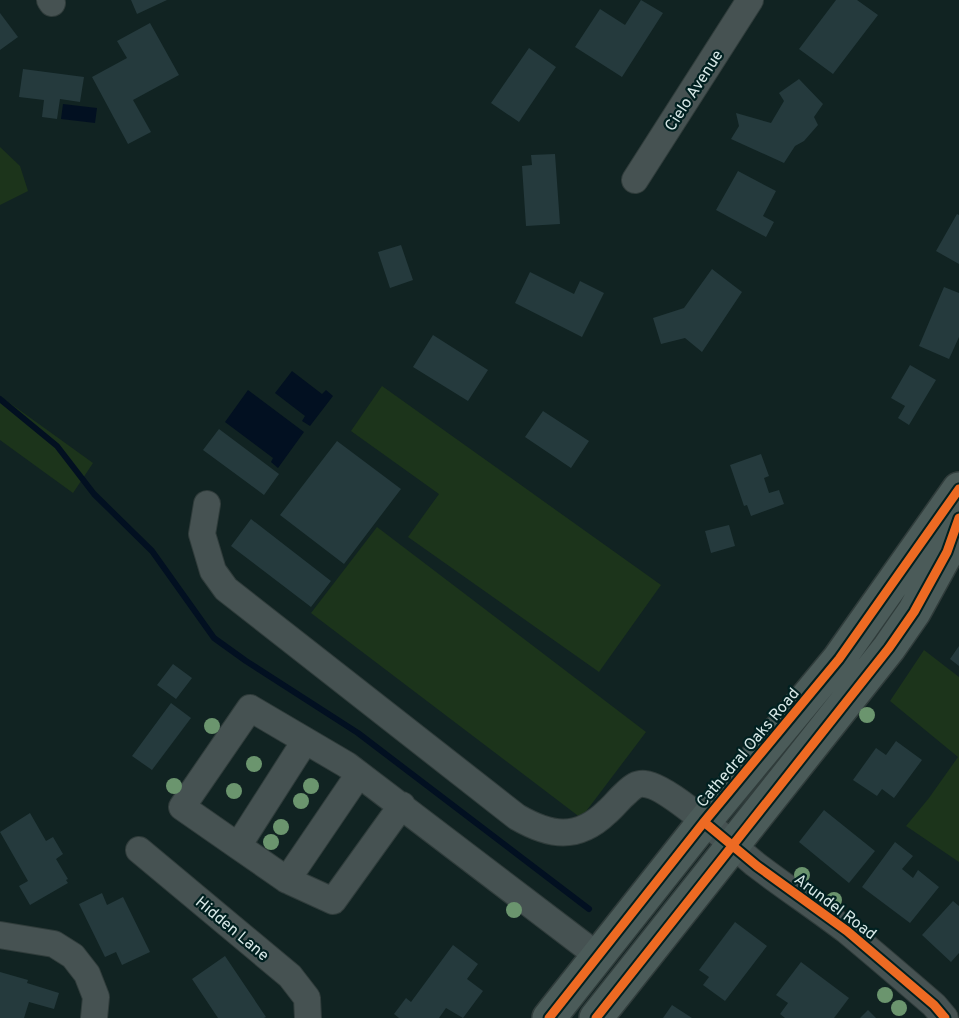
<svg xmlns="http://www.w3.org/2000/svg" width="959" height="1018" font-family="Overpass,sans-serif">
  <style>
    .green { fill: #1c341b }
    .water { fill: #021021 }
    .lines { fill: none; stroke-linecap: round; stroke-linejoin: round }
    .stream { stroke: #021021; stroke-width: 6 }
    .building { fill: #253a3d }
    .minor-casing { stroke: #303c3b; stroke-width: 28 }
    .major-casing { stroke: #303c3b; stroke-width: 36 }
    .minor { stroke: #465252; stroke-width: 26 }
    .major { stroke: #4b5b59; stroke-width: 33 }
    .cycleway-casing { stroke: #012020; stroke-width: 13 }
    .cycleway { stroke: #ed6a23; stroke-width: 9 }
    .tree { fill: #6b956e }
    .labels { text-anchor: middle; stroke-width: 4.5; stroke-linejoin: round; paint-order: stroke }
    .street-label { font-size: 16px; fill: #d7e8e7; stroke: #012020 }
  </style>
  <rect width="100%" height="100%" fill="#112322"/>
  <path class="green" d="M0,147L20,166L28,191L0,205Z
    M382,386L661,585L599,672L408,537L439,494L351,431Z
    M0,396L93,463L73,493L0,440Z
    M377,527L646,732L581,818L311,613Z
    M924,650L959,677V862L906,826L929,798L958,757L890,701Z"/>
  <path class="water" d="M63,104L97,108L95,123L61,119Z
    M292,371L322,394L326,390L333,396L310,426L302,421L305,416L275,393Z
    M248,390L304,432L278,468L271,462L273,458L225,422Z"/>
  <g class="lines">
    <path class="stream" d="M0,399L57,446L94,494L152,551L214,638L246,661L358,733L589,909"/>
  </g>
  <path class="building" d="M131,0H167L137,14Z
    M641,0L663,13L622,77L575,47L600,9L625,25Z
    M836,0H857L878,15L833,74L799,49Z
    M0,13L18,37L0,50Z
    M150,23L179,75L133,100L151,132L128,144L92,77L127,58L117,41Z
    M529,48L556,67L519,122L491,103Z
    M23,69L84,77L80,102L60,99L57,119L42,117L44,100L19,97Z
    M799,79L823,104L814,117L818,125L804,141L795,146L784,163L731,139L739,126L736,113L771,123L784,101L779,93Z
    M555,154L560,224L526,226L522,166L532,165L531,155Z
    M738,171L776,191L763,216L774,222L766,237L716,210Z
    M957,214L959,215V264L936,251Z
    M401,245L413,280L390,288L378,252Z
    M712,269L742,292L702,352L685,338L661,344L653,318L684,308Z
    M530,272L574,294L580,281L604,293L582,337L515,303Z
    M944,287L959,293V337L949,359L919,346Z
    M433,335L488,370L468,401L413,367Z
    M910,365L936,380L909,425L898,418L905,406L891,398Z
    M543,411L589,441L571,468L525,437Z
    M219,429L279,474L264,495L203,450Z
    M337,441L401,489L344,564L280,515Z
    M761,454L769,476L764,478L769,493L779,490L784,504L751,516L747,505L744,506L730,465Z
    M251,519L331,581L311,607L231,546Z
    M729,525L735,546L711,553L705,531Z
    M959,646V666L950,659Z
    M173,664L192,678L176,699L157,685Z
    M171,703L191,718L152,770L132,756Z
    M896,741L922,760L894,798L882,789L877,796L853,780L876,748L886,755Z
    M824,810L875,851L849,883L799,842Z
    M30,813L46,841L53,837L63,854L56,859L68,879L66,880L68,883L30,905L19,886L28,881L0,832Z
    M895,842L913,856L902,869L913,878L918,870L939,887L910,923L862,887Z
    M102,893L107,905L123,897L150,952L122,965L116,952L105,957L79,904Z
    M953,901L959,906V953L951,962L922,935Z
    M735,922L767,946L725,1001L703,985L709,977L699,970Z
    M453,945L478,964L467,979L483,991L463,1018L446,1008L439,1018H399L394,1014L406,998L411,1002Z
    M225,956L266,1017L264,1018H218L192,979Z
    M801,962L849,998L834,1018H785L780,1014L788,1003L776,995Z
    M0,972L28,980L27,983L59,993L54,1009L29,1002L24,1018H0Z
    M672,1005L692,1018H663Z
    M868,1010L876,1018H860Z"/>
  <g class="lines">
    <g class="minor-casing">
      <path id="minor" d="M50,0L52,3
        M635,180L750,0
        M207,504L202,534L213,571L226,589L517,817C550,836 577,841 607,812C614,806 619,799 626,793C632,787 637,783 645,784C669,786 734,847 755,864C785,887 817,908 847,931C876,955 905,980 934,1005L945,1018
        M305,741L238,846L182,807L250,708L347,765L598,956
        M238,846L287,880L359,774
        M139,850L290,976L307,998L308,1018
        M287,880L333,901L402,805
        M0,935L54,944L73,956L87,974L96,997L94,1018"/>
    </g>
    <g class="major-casing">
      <path id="major" d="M549,1018L704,822L839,659L959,489
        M596,1018L889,648L914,612L947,552L959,518"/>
    </g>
    <use href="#minor" class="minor"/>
    <use href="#major" class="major"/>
    <g class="cycleway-casing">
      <path id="cycleway" d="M704,822L757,866L847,931L934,1005L945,1018
        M549,1018L704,822L839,659L959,489
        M596,1018L889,648L914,612L947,552L959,518"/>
    </g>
    <use href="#cycleway" class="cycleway"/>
  </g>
  <g class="tree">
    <circle cx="867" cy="715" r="8"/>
    <circle cx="212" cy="726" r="8"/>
    <circle cx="254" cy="764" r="8"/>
    <circle cx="174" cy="786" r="8"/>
    <circle cx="311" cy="786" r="8"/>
    <circle cx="234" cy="791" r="8"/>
    <circle cx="301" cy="801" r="8"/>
    <circle cx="281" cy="827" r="8"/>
    <circle cx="271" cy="842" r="8"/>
    <circle cx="802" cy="875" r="8"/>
    <circle cx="834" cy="900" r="8"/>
    <circle cx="514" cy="910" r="8"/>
    <circle cx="885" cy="995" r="8"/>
    <circle cx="899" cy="1008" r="8"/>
  </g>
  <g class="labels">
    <g class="street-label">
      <text transform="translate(693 90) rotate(-57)" y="6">Cielo Avenue</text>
      <text transform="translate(747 747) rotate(-50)" y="6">Cathedral Oaks Road</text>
      <text transform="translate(836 906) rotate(37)" y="6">Arundel Road</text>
      <text transform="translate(233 928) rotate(40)" y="6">Hidden Lane</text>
    </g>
  </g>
</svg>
